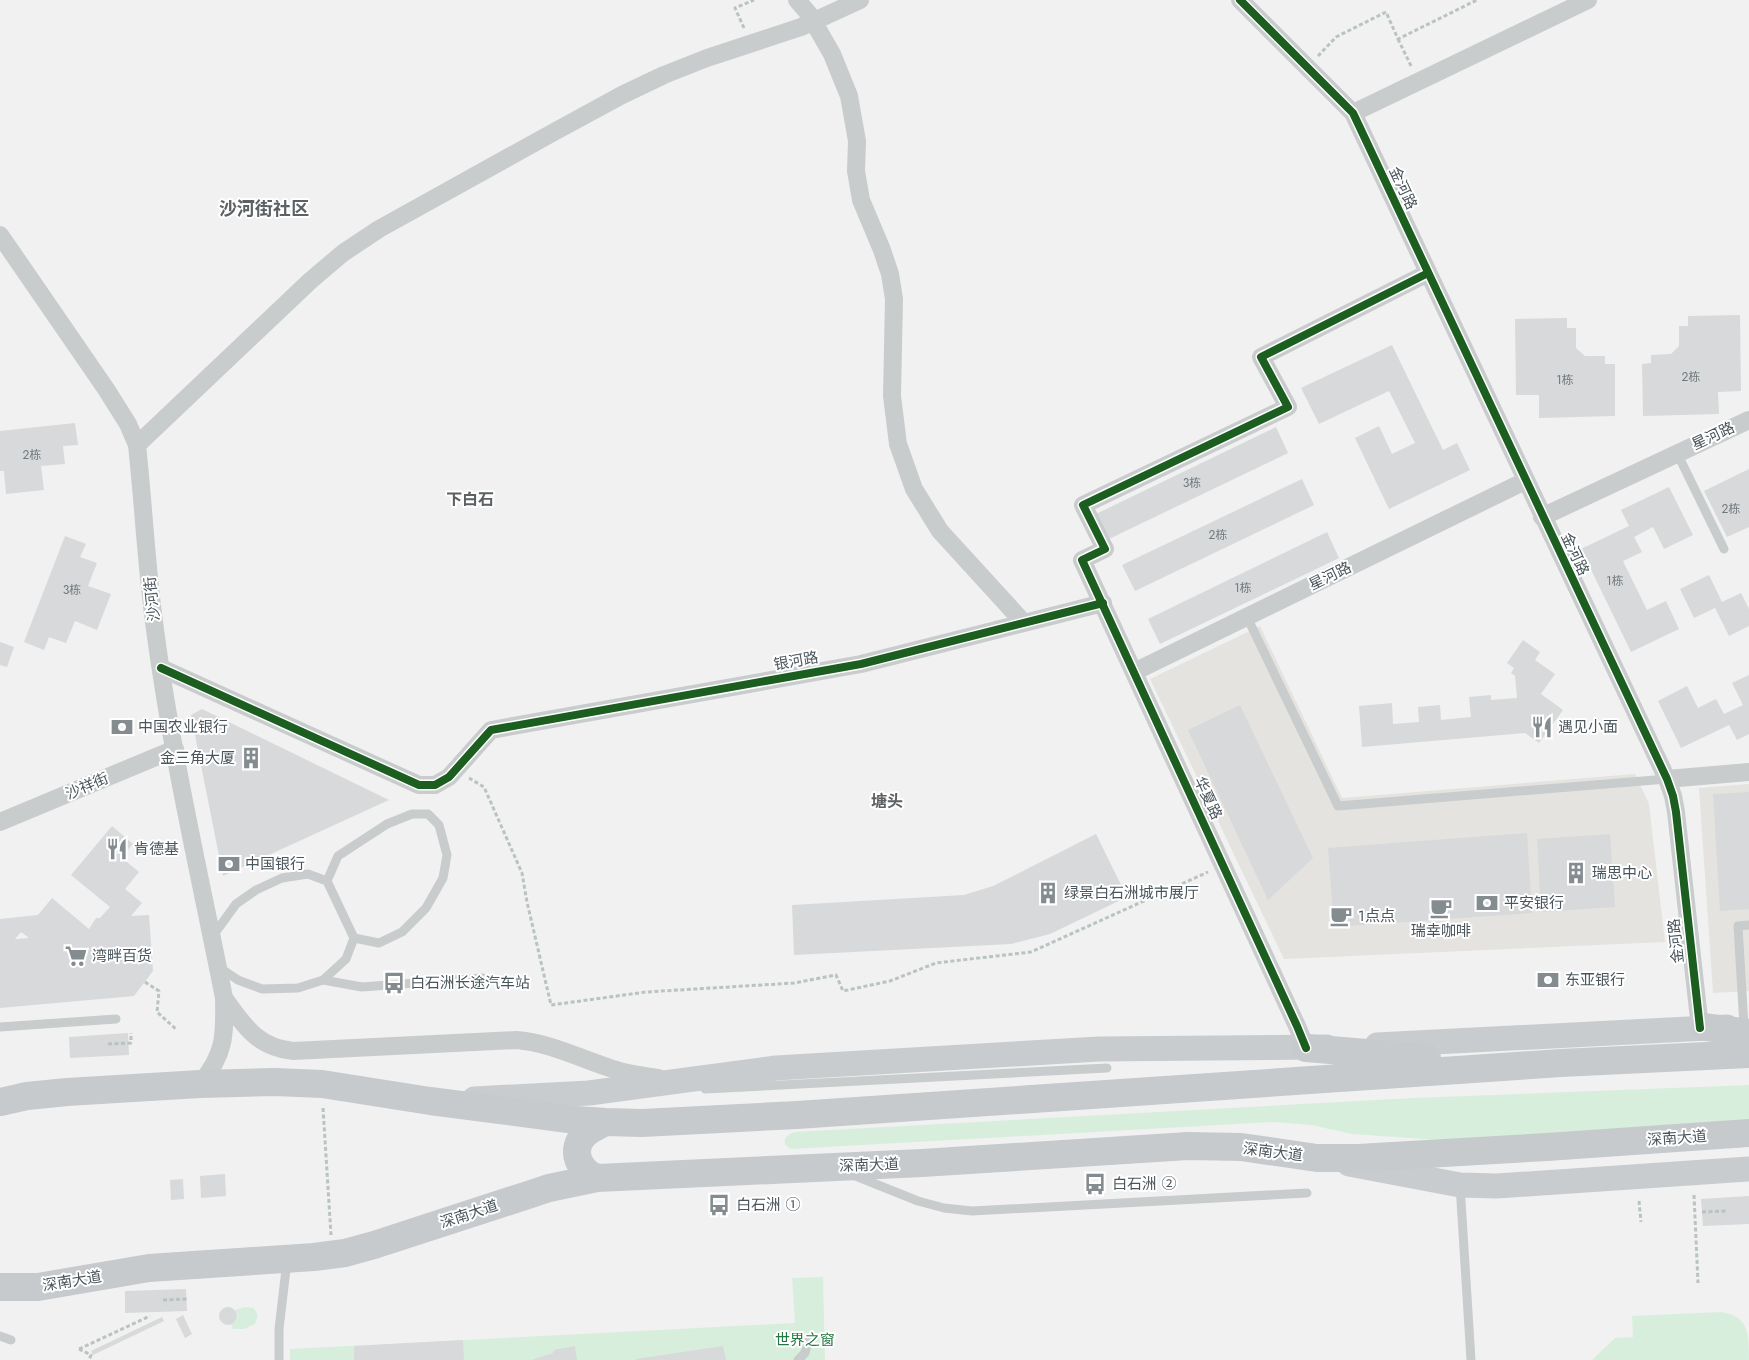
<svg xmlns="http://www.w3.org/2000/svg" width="1749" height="1360" font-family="Jost,'Noto Sans SC',sans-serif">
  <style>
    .commercial { fill: #e5e3df }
    .green { fill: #d8eedd }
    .building { fill: #d7d9da; fill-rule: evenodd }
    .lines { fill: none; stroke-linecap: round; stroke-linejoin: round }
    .path { stroke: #b9c3bf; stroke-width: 3; stroke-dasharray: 4 2.5; stroke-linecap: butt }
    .lane { stroke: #c9cccc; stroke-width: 9 }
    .street { stroke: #c9cccc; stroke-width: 18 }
    .secondary { stroke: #c9ccce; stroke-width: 25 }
    .primary { stroke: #c6cacc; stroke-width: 28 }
    .cycleway-casing { stroke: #fff; stroke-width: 11 }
    .cycleway { stroke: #1b5e20; stroke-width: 8 }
    .labels { text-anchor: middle; stroke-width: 4; stroke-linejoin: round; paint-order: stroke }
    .number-label { font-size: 12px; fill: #6f787d }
    .street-label { font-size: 15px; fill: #4a565c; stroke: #fff }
    .poi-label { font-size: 15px; fill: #4a565c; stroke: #fff; text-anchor: start }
    .park-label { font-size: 15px; fill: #207740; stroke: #fff }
    .neighbourhood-label { font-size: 16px; font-weight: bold; fill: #5d6164; stroke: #fff }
    .quarter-label { font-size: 18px; font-weight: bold; fill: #5d6164; stroke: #fff }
  </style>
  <rect width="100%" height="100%" fill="#f1f1f1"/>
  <path class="commercial" d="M1260,626L1342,798L1635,774L1649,804L1665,942L1284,959L1150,679Z
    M1749,784V991L1713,993L1699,788Z"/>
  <path class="green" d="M1749,1085V1125L1467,1142L1352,1134L1311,1125L1274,1122L791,1149C780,1144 785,1135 794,1132L1413,1098Z
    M823,1277L825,1360H290V1349L795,1323L792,1278Z
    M245,1307L254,1308L258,1316L255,1324L244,1329H233L231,1324L236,1321L238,1315L235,1310Z
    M1721,1312C1749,1316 1749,1334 1749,1360H1592L1615,1338L1633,1337L1632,1316Z"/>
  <path class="building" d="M1740,315L1741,391L1718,392L1719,414L1643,416L1642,364L1651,363V355L1671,354L1679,346V326H1688V316Z
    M1567,318V328H1576V348L1585,356H1605V364H1615V416L1539,418V395H1516L1515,319Z
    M1392,345L1443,450L1457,443L1470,470L1389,509L1355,438L1379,426L1392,454L1415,443L1389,391L1319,424L1301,388Z
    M75,423L78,445L63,446L65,464L41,466L44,490L6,494L4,471H0V431Z
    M1276,427L1288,453L1109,539L1096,514Z
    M1749,469V527L1727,537L1704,491Z
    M1302,479L1314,505L1135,591L1122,565Z
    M1669,487L1693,535L1664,549L1653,527L1634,537L1642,552L1623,561L1647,610L1666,601L1679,629L1631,652L1581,549L1629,526L1621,510Z
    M1327,532L1339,558L1160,644L1148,619Z
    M65,536L86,544L80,557L97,563L88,586L111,594L97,630L75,621L66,643L49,637L44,650L24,642Z
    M1709,575L1722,602L1741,593L1749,609V626L1729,636L1715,608L1694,618L1680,589Z
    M1523,640L1540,652L1535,660L1555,674L1541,694L1563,710L1539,743L1525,733L1362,747L1359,706L1392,703L1393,724L1419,722L1418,707L1440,705L1441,720L1471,717L1469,697L1491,695V700L1517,698L1515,676L1511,673L1514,668L1507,663Z
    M0,642L14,647L7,667L0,665Z
    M1749,675V734L1737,740L1729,725L1681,748L1658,701L1687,686L1698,708L1716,699L1724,714L1743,705L1732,683Z
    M1240,705L1313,858L1268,900L1188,730Z
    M202,709L389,800L223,876L191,715Z
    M1749,792V909L1720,911L1713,794Z
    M112,826L133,844L121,857L139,872L125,889L142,903L131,916L149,915L153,971L134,996L0,1008V919L38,915L52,898L89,929L96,918H100L110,907L71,875ZM21,932L29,938L15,939Z
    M1527,833L1532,913L1334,927L1328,848Z
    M1096,834L1127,897L1050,934L1011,944L794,955L792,905L964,895L993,886Z
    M1610,834L1615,907L1541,912L1537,839Z
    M128,1033L129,1055L70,1058L69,1037Z
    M225,1174L226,1196L201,1198L200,1176Z
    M183,1179L184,1199L171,1200L170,1180Z
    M1749,1196V1224L1703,1226L1701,1199Z
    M186,1289L187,1311L125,1313V1291Z
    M219 1316a9 9 0 1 1 18 0a9 9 0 1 1-18 0Z
    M183,1315L192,1334L185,1338L176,1319Z
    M162,1317L164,1321L93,1355L91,1351Z
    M463,1340L464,1360H354V1346Z
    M575,1346L577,1360H532L553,1353L554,1350Z
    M723,1346L726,1360H636V1359Z"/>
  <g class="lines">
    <path class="path" d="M744,28L735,8L754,0
      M1398,39L1412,68
      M1318,56L1336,37L1386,12L1398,39L1477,0
      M469,778L484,787L522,873L527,902L551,1005L646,992L794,983L836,975L843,991L890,981L936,963L1031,952L1208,872
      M145,982L159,991L157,1012L177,1030
      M108,1044L131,1043V1033
      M323,1108L331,1235
      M1694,1195L1698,1283
      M1639,1201L1641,1222
      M1702,1212L1728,1211
      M163,1300L187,1299
      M79,1349L150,1316
      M79,1349L91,1355L89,1360"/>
    <path class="lane" d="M1677,453L1724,549
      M1247,617L1338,806L1667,779
      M327,881L338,856L387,824L412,814H428L439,825L447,855L443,878L426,908L402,932L379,943L354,938
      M212,937L236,904L256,890L282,878L308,874L327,881L354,938L346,959L323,980L298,988L262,989L238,980L220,968
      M323,980L362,987L483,978
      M1744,1026L1738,926L1749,925
      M0,1027L116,1019
      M705,1089L1107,1068
      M853,1175L918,1201L944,1208L972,1211L1307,1193
      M1460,1185L1471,1360
      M0,1336L11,1340
      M279,1360V1329L287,1261
      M798,1360L805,1353L808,1341"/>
    <path class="street" d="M797,0L809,14L832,54L849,96L857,141L856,171L861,200L882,250L890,274L894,299L892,396L898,444L914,489L940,531L1024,623
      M1240,0L1353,113L1667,779L1673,796L1676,812L1700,1028
      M1353,113L1588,0
      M0,235L106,389L128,424L137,445C143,501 146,558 153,614C169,743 199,871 224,998C225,1036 225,1054 200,1084
      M137,445L310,281L343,253L379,229L554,132L622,95L664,75L707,58L801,27L860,0
      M1542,517L1749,420
      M161,668L419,785H435L449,777L491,730L861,664L1103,603
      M1134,672L1525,481
      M1667,779L1749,772
      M0,822L175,749
      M224,998C244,1025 256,1047 293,1051L517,1040C551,1043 581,1059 613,1069C627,1074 643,1076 658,1078
      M1306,1048L1297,1026L1082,560L1105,549L1083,505L1288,407L1261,357L1428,273"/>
    <path class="secondary" d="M1377,1045L1727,1027
      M474,1099L589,1093L776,1068L1099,1049L1327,1047
      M1349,1164L1460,1185L1497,1186L1749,1169"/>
    <path class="primary" d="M1705,1027L1749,1033
      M1306,1048L1427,1058
      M0,1102L27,1096L67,1092L200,1084L275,1082L322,1084L430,1101L576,1120L605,1122L642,1123L797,1115L1561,1063L1749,1054
      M597,1178C579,1171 569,1150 585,1134C590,1129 598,1126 605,1122
      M0,1287H38L149,1268L314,1257L345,1253L374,1245L528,1195L549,1188L597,1178L922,1163L1188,1146L1241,1147L1317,1158H1358L1547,1147L1749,1133"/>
    <g class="cycleway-casing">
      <path id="cycleway" d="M1240,0L1353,113L1667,779L1673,796L1676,812L1700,1028
        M161,668L419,785H435L449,777L491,730L861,664L1103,603
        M1306,1048L1297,1026L1082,560L1105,549L1083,505L1288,407L1261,357L1428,273"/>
    </g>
    <use href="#cycleway" class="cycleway"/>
  </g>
  <defs>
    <g id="bank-bare" transform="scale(1.725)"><path d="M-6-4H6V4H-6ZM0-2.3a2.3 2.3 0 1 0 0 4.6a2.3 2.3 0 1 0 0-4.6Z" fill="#848c90" stroke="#fff" stroke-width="2.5" paint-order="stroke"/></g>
    <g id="restaurant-bare" transform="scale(1.725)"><path d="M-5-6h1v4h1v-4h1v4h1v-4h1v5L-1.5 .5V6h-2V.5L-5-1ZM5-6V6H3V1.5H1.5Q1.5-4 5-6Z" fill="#848c90" stroke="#fff" stroke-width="2.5" paint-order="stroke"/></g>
    <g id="building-bare" transform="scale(1.725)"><path d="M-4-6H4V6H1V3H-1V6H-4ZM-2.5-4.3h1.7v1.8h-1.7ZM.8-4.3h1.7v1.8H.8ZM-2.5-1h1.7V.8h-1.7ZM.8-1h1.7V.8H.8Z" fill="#848c90" stroke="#fff" stroke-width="2.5" paint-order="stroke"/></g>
    <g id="cafe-bare" transform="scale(1.725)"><path d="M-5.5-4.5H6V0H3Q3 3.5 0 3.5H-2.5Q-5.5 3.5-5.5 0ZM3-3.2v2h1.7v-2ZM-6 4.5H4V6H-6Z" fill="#848c90" stroke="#fff" stroke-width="2.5" paint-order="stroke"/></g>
    <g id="supermarket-bare" transform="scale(1.725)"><path d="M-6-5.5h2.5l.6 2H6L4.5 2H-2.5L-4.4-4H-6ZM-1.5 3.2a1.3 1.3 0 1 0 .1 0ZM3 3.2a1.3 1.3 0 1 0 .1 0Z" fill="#848c90" stroke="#fff" stroke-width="2.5" paint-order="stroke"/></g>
    <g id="bus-bare" transform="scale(1.725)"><path d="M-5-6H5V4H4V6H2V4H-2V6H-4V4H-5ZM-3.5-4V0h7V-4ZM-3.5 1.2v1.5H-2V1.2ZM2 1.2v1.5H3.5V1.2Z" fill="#848c90" stroke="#fff" stroke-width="2.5" paint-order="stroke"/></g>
  </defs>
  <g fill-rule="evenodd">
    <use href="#bank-bare" x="122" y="727"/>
    <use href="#restaurant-bare" x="1542" y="727"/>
    <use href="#building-bare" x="251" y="758"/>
    <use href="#restaurant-bare" x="117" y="849"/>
    <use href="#bank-bare" x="229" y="864"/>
    <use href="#building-bare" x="1576" y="873"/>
    <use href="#building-bare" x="1048" y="893"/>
    <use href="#bank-bare" x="1487" y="903"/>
    <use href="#cafe-bare" x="1441" y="908"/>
    <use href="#cafe-bare" x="1341" y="916"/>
    <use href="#supermarket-bare" x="76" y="956"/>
    <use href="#bank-bare" x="1548" y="980"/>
    <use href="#bus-bare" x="394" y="983"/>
    <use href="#bus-bare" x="1095" y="1184"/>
    <use href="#bus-bare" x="719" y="1205"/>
  </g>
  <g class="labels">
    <g class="number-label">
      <text x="1691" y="381">2栋</text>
      <text x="1565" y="384">1栋</text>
      <text x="32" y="459">2栋</text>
      <text x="1192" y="487">3栋</text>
      <text x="1731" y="513">2栋</text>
      <text x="1218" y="539">2栋</text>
      <text x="1615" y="585">1栋</text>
      <text x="1243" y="592">1栋</text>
      <text x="72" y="594">3栋</text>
    </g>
    <g class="street-label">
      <text transform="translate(1403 188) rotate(65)" y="5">金河路</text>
      <text transform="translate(1713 436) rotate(-25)" y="5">星河路</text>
      <text transform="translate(1575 554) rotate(65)" y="5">金河路</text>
      <text transform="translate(1330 576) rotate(-26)" y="5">星河路</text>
      <text transform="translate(152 599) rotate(-96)" y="5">沙河街</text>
      <text transform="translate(796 661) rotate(-10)" y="5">银河路</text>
      <text transform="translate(87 786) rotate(-23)" y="5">沙祥街</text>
      <text transform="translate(1208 798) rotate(65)" y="5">华夏路</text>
      <text transform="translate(1676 941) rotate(-96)" y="5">金河路</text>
      <text transform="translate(1677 1138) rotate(-4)" y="5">深南大道</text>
      <text transform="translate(1273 1152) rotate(7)" y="5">深南大道</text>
      <text transform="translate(869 1165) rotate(-2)" y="5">深南大道</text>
      <text transform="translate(469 1214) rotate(-18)" y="5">深南大道</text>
      <text transform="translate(72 1281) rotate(-9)" y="5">深南大道</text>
    </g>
    <g class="poi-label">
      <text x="138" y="732">中国农业银行</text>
      <text x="1558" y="732">遇见小面</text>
      <text x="235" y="763" text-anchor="end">金三角大厦</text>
      <text x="134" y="854">肯德基</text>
      <text x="245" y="869">中国银行</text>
      <text x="1592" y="878">瑞思中心</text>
      <text x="1064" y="898">绿景白石洲城市展厅</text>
      <text x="1504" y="908">平安银行</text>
      <text x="1358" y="921">1点点</text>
      <text x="1441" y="936" text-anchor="middle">瑞幸咖啡</text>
      <text x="92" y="961">湾畔百货</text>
      <text x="1565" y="985">东亚银行</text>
      <text x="410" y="988">白石洲长途汽车站</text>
      <text x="1112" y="1189">白石洲 ②</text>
      <text x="736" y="1210">白石洲 ①</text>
    </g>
    <g class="park-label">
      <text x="805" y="1345">世界之窗</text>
    </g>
    <g class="neighbourhood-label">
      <text x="470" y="505">下白石</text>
      <text x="887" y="807">塘头</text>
    </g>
    <g class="quarter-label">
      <text x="264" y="215">沙河街社区</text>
    </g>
  </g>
</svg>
